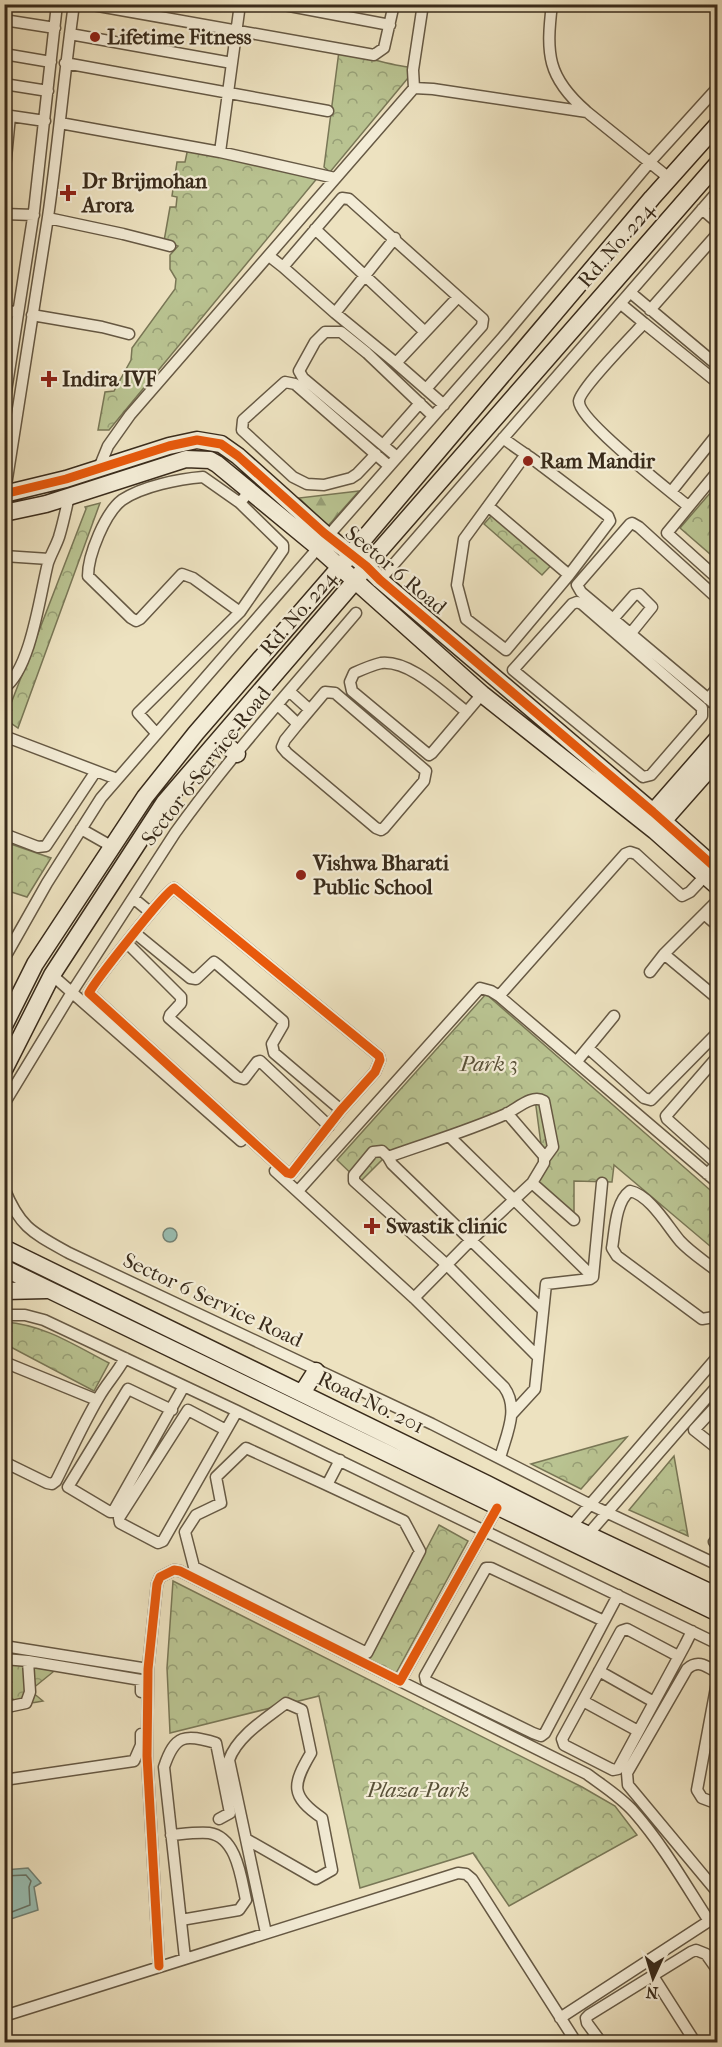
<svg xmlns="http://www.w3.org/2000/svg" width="722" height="2047" font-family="'IM FELL French Canon',serif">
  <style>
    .forest { fill: url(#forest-firs); stroke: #797756; stroke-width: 1.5 }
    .park { fill: url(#park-crowns); stroke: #797756; stroke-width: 1.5 }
    .water { fill: #99beb2; stroke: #738376; stroke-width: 1.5 }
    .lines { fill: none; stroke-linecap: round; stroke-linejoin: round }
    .shore { stroke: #697466; stroke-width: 1.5 }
    .street-casing { stroke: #665944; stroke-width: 13 }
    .secondary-casing { stroke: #392b1b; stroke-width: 19 }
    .street { stroke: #f3ecd6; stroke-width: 10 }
    .secondary { stroke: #f3ecd6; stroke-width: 16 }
    .cycleway-casing { stroke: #f3ecd6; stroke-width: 13 }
    .cycleway { stroke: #e8590c; stroke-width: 9 }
    .poi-dot { fill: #8f2418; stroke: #f3ecd6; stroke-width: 2 }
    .labels { text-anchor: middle; stroke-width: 4.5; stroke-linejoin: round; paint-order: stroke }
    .poi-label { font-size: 21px; font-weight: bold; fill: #392b1b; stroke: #f3ecd6; text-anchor: start }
    .street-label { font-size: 21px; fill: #392b1b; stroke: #f3ecd6 }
    .park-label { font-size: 21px; font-style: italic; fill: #595138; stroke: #f3ecd6 }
  </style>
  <defs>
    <pattern id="forest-firs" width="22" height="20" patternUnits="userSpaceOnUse" patternTransform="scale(1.5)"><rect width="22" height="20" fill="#b9c391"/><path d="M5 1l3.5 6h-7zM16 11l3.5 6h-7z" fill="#979f76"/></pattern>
    <pattern id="park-crowns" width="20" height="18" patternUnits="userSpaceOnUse" patternTransform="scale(1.5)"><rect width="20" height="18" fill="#b9c391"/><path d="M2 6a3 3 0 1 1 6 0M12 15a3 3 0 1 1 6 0" fill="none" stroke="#979f76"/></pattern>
  </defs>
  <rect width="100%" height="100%" fill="#ede2c0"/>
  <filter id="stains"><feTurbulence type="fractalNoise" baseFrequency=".00333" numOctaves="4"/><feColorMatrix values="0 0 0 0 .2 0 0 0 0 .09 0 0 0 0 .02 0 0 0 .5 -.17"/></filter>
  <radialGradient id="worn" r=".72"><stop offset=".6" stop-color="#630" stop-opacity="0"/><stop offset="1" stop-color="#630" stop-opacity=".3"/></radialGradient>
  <path class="forest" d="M359,491L328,526L299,498Z"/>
  <path class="park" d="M339,51C363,56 385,64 408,67V78L330,172L324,167Z
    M188,148L319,176L109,430H98L105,392L114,391L131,360L132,348L175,289L176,279L170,269V255L178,246L164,241L170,207H176L177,197L172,196L177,162H185Z
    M717,485V560L680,528Z
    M100,503L18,728L5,719L86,509L85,507Z
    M498,508L558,558L542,575L484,524Z
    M5,842L51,858L27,897L5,890Z
    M486,994L717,1196V1252L614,1165L612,1182L574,1181V1222L536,1183L542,1152L535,1099L384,1158L360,1182L337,1160Z
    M5,1322C45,1325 74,1345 109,1363L94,1391L5,1344Z
    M627,1437L581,1489L531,1464Z
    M674,1456L688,1536L629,1510Z
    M439,1525L468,1541L395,1675L368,1661Z
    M173,1581L582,1787L615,1806L637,1835L509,1906L473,1853L360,1888L319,1696L170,1733L167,1668Z
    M4,1652L53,1661V1672L32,1689V1692L43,1701C0,1710 5,1688 4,1652Z"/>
  <path class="water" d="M163 1235a7 7 0 1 1 14 0a7 7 0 1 1-14 0Z
    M28,1868L41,1883L34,1887L38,1910L5,1921V1870Z"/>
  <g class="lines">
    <path class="shore" d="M4,1876L26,1875L31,1881L29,1887L30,1905L4,1915"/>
    <g class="street-casing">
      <path id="street" d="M87,4L374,55L384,48L394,4
        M279,4L390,25
        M552,4C546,54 547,77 586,111
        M4,20L55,28
        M70,34L232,63
        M4,54L51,62
        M65,63L328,111
        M4,84L48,91
        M414,88L413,70L423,4
        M4,115L45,121
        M60,123L220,152L335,178
        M220,152L240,4
        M4,179L10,116
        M702,209L718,223
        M4,214L34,215
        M48,218L123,234L170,246
        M315,229L424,331
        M269,256L283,267L342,198L349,199L483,319L482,326L426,389
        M283,267L335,313L395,238
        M631,293L718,366
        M621,304L644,323
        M650,310L718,233
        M4,311L18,312
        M335,313L396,363
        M32,315L102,327L129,334
        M4,404L34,211L57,4
        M444,405L396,363L458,297
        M503,438C513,446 524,453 534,460L608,516L610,521L569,575L506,650L466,619L457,585L464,539L526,454
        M383,445L420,403
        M376,454L357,474L351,478L324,485L307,484L293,477L242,430L243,420L285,382L295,384L389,466
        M397,457L303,378L299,371L315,342L325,332H341L367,353L433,416
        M99,468L108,446L130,415L414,88L433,89L587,112L669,178
        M718,471L667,533L718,579
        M671,492L718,433
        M240,503L203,477C179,479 143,486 122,500C105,513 88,555 88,576L131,618L136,621L140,619L182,574L193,578L240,612
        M488,506L569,575
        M688,506C670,491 578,420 579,401C580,389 633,335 644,323L718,383
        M7,512L5,494L7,479C20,392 35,305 48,217C58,147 64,75 74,4
        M328,536L503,337L650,162L718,87
        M4,556L49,559
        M380,580L718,191
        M718,599L639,527L632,523L630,524L577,585L581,592L718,707
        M577,602L582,604L702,708V716L651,775L643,777L513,670L572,604Z
        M613,619L634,595L639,594L652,607L631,633
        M4,688C31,669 40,594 48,563C51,554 56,546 59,537C63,524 66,510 69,496
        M289,691L310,710
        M708,699L718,687
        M278,705L298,724L325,692L335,693L426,771L424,781L384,828L381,830L376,828L287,753L282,747L285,740L298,724
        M467,712C444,695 411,660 381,663C372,665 363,669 354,673L350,682L352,691L429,755L432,753L482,694
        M156,733L138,713L240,612L283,550V545L240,503L250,490
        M4,736L117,779
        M81,829L111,846
        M4,834L38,847L46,846L96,771
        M174,888L379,1056L380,1060L375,1072L341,1110L291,1174L287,1173L89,993C95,981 165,892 174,888Z
        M133,898L150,912
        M704,914L718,926
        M135,933L190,978L196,979L214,962L218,965L283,1021V1025L272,1044L274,1053L341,1110
        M127,943L181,997V1003L170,1015L169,1018L237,1077L244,1079L257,1062L260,1061L329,1126
        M664,954L718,999
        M4,959L47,883L101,798L318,548
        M650,972L664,954L718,900
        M52,975L241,1141
        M499,996L625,854L630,852L636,854L682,896L690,892L705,876
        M588,1048L644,1098L651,1100L718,1032
        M577,1061L614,1016
        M4,1104L72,992L175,833C230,756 295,685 356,613
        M449,1136L593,1277
        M388,1157L382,1151L373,1152L354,1175V1181L447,1265L538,1357
        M275,1171L414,1298L504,1387C520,1409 506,1435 500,1458
        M707,1174L715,1166V1162L667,1119L666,1116L718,1056
        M532,1183L574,1220
        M4,1188C20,1228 33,1233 69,1253L432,1424L591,1505L718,1565
        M298,1191L480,988L491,991L499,996L718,1183
        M718,1272C706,1262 691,1253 680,1241C668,1227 650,1195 630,1191C615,1202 615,1232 612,1248L617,1256L702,1319L714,1317L718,1314
        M414,1298L470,1241L532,1183L544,1163V1156L507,1113
        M542,1309L392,1164L388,1157C427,1143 468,1131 506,1114C518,1108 532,1094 544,1101L553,1147L545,1158
        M4,1315H25L44,1320L237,1411L718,1644
        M4,1362L97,1400
        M718,1404L694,1430L718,1449
        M172,1410L128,1389L68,1487L110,1512H113L184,1386
        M512,1414L535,1389L546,1284L590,1279L593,1277L602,1183
        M226,1430L188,1410L119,1518L120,1523L158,1543L163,1541L237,1411
        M4,1462L47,1483L52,1484L56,1481C70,1453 83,1424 99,1397C107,1383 117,1373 125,1358
        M327,1485L246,1448L216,1477L221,1503L196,1515L185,1532L194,1567L367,1653L420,1551L404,1521L327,1485L340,1460
        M569,1529L718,1356
        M584,1539L718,1385
        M714,1542L718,1538
        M604,1621L491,1568H486L425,1676L426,1681L533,1733L541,1736L545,1733L618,1595
        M4,1646L148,1669
        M678,1656L627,1629L621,1631L562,1739L564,1745L613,1770L618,1769L685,1645L692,1631
        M4,1659L28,1661L141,1680V1692
        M599,1671L654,1702
        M718,1673C706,1666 698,1659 687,1669L627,1773L628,1785L718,1893
        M718,1677L697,1790L702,1798L718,1804
        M400,1681L587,1774C603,1786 621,1797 634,1812C663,1845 685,1884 709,1921L560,2018
        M583,1701L638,1731
        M4,1704L12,1706L26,1703L30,1692L28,1661
        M4,1780L134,1761L141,1745V1734
        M171,1835C183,1834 197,1832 209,1833C237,1837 241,1878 246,1900L239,1910L181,1920
        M246,1839L316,1879L332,1870L322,1818C290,1796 292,1785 311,1753L302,1710L286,1703C267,1718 237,1736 229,1760L266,1933
        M185,1958L164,1767C175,1734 185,1734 216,1743L230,1813L219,1819
        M159,1966L147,1756L148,1669L157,1584L160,1577L174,1570L180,1571L400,1681L497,1508
        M653,1976L695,2042
        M4,2016L458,1873L466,1874L472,1879L576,2042
        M601,2042L587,2023L586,2018L589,2015L691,1952L696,1950L706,1954L718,1971"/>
    </g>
    <g class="secondary-casing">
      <path id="secondary" d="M4,494L66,479L169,446L197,440L221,444L238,456L324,533L366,566L380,580L653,812L718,870
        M4,513L46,504L186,459L210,460L217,464L314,544L482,694L655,831L718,887
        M219,739L237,754
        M647,819L718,738
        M657,828L718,759
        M4,1026L35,964L145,797L196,733L340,567L652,198L718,124
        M4,1070L52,975L164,803L355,581L366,566L718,163
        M4,1248L487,1484L578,1530L718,1596
        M4,1268L718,1613
        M4,1291L46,1290
        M302,1393L316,1371"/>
    </g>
    <use href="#street" class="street"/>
    <use href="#secondary" class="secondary"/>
    <g class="cycleway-casing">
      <path id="cycleway" d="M4,494L66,479L169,446L197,440L221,444L238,456L324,533L366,566L380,580L653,812L718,870
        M174,888L379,1056L380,1060L375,1072L341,1110L291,1174L287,1173L89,993C95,981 165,892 174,888Z
        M159,1966L147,1756L148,1669L157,1584L160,1577L174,1570L180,1571L400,1681L497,1508"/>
    </g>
    <use href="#cycleway" class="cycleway"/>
  </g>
  <g class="poi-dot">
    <circle cx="95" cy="37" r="6"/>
    <path d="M65 184h6v6h6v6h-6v6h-6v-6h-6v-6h6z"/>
    <path d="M46 370h6v6h6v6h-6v6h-6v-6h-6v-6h6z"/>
    <circle cx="528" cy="461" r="6"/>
    <circle cx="301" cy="875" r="6"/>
    <path d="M369 1217h6v6h6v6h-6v6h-6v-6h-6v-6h6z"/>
  </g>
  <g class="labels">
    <g class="poi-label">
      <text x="107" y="44">Lifetime Fitness</text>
      <text x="82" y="188">Dr Brijmohan<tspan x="82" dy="24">Arora</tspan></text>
      <text x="62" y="386">Indira IVF</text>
      <text x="540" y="468">Ram Mandir</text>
      <text x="313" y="870">Vishwa Bharati<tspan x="313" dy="24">Public School</tspan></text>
      <text x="386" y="1233">Swastik clinic</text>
    </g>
    <g class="street-label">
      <text transform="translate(616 245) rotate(-49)" y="7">Rd. No. 224</text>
      <text transform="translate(396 570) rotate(40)" y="7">Sector 6 Road</text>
      <text transform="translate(298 613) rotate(-49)" y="7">Rd. No. 224</text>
      <text transform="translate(206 766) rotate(-52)" y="7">Sector 6 Service Road</text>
      <text transform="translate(213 1300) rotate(25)" y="7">Sector 6 Service Road</text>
      <text transform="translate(371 1402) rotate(26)" y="7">Road No. 201</text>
    </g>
    <g class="park-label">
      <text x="489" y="1071">Park 3</text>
      <text x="418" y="1797">Plaza-Park</text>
    </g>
  </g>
  <rect width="722" height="2047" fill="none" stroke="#ede2c0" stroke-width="24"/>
  <rect x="6" y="6" width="710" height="2035" fill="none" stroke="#392b1b" stroke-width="3"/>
  <rect x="12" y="12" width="698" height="2023" fill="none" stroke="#392b1b" stroke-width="1.5"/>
  <g transform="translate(653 1978) rotate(184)" stroke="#f3ecd6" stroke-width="4.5" paint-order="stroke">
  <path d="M0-4.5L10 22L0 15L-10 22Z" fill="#392b1b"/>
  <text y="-9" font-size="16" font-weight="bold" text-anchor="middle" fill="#392b1b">N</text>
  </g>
  <rect width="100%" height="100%" filter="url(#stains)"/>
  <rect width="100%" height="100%" fill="url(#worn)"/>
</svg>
